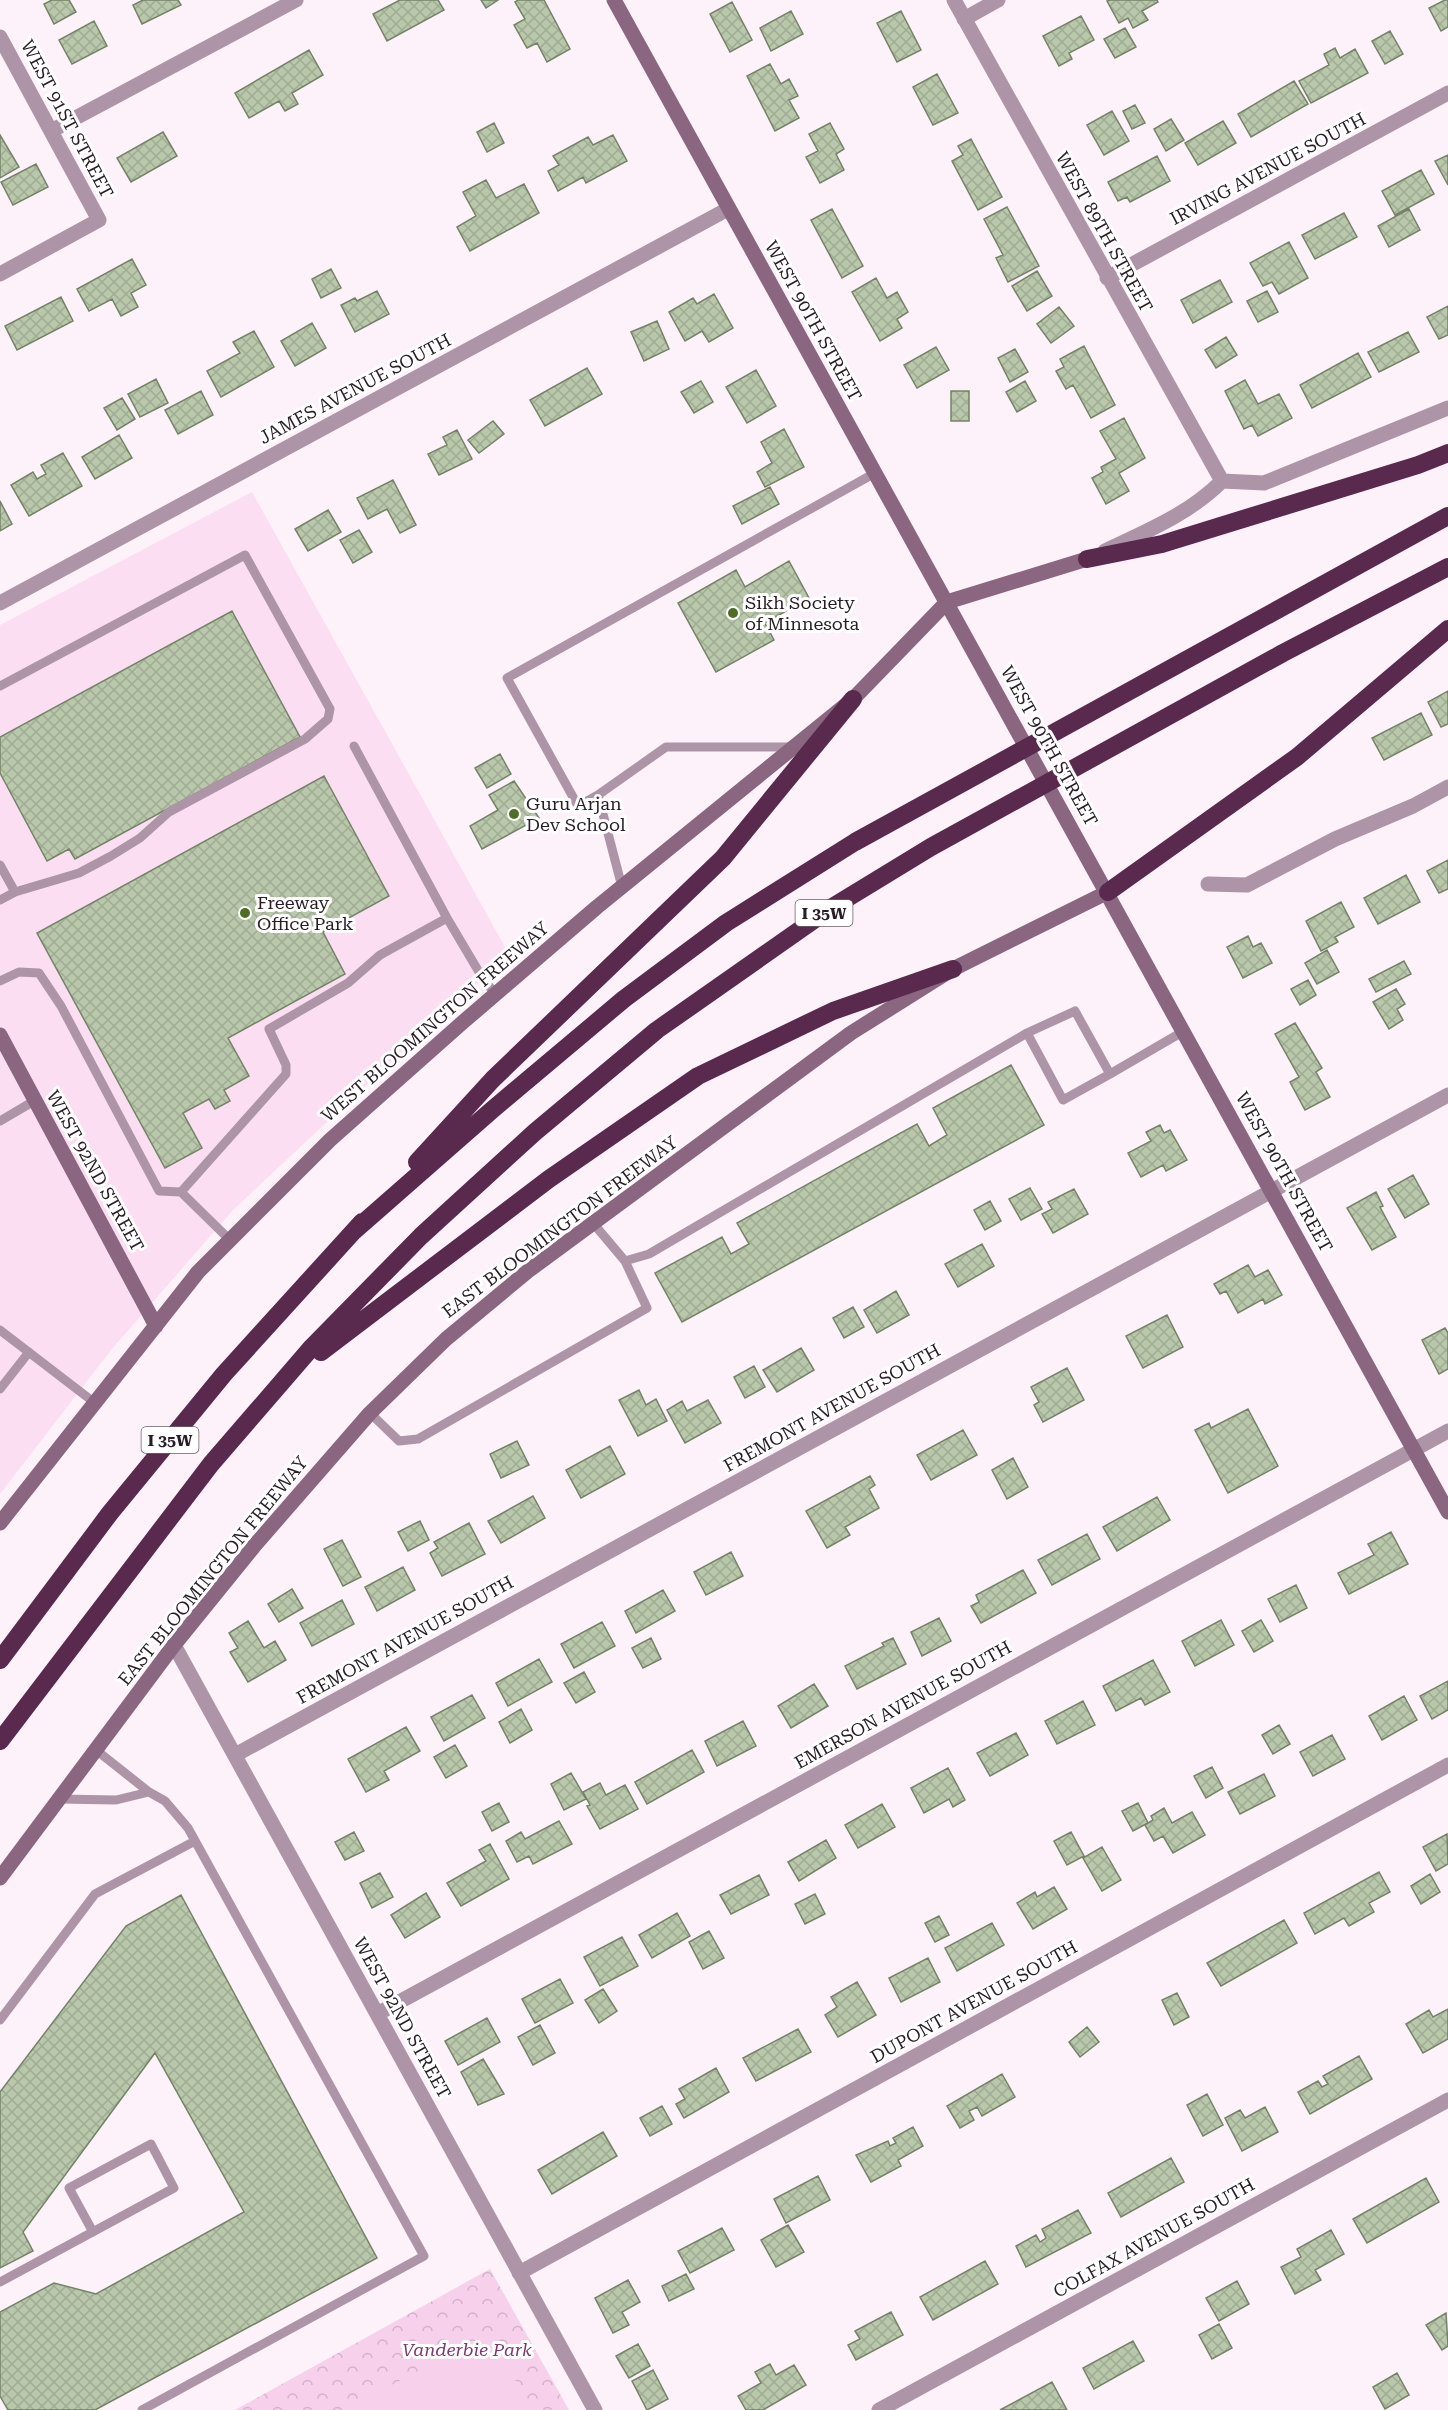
<svg xmlns="http://www.w3.org/2000/svg" width="1448" height="2410" font-family="'Roboto Serif',serif">
  <style>
    .built { fill: #fcdef3 }
    .park { fill: url(#park-crowns) }
    .garden { fill: #f7d0ec }
    .building { fill: url(#building-cross-hatch); stroke: #748267; stroke-width: 1.5 }
    .lines { fill: none; stroke-linecap: round; stroke-linejoin: round }
    .lane { stroke: #ae94a7; stroke-width: 9 }
    .street { stroke: #ae94a7; stroke-width: 15 }
    .secondary { stroke: #8a6681; stroke-width: 15 }
    .highway { stroke: #59294e; stroke-width: 18 }
    .poi-dot { fill: #4e6e25; stroke: #fff; stroke-width: 2 }
    .labels { text-anchor: middle; stroke-width: 6; stroke-linejoin: round; paint-order: stroke }
    .shield { fill: #fff; stroke: #686166; stroke-width: 1.5 }
    .shield-label { font-size: 16px; font-weight: bold; fill: #281d25 }
    .street-label { font-size: 18px; fill: #281d25; stroke: #fff }
    .poi-label { font-size: 18px; fill: #281d25; stroke: #fff; text-anchor: start }
    .park-label { font-size: 18px; font-style: italic; fill: #7c376d; stroke: #fff }
  </style>
  <defs>
    <pattern id="park-crowns" width="20" height="18" patternUnits="userSpaceOnUse" patternTransform="scale(1.5)"><rect width="20" height="18" fill="#f7d0ec"/><path d="M2 6a3 3 0 1 1 6 0M12 15a3 3 0 1 1 6 0" fill="none" stroke="#d4b2ca"/></pattern>
    <pattern id="building-cross-hatch" width="8" height="8" patternUnits="userSpaceOnUse" patternTransform="scale(1.5)"><rect width="8" height="8" fill="#b9c8ab"/><path d="M0 0l8 8M0 8l8-8" fill="none" stroke="#9fab93"/></pattern>
  </defs>
  <rect width="100%" height="100%" fill="#fdf1fa"/>
  <path class="built" d="M252,492L510,956L451,1006L233,1210L111,1350L0,1494V625Z"/>
  <path class="park" d="M490,2269L569,2410H235Z"/>
  <path class="garden" d="M482,2339L496,2345L532,2410H342Z"/>
  <path class="building" d="M52,0H69L76,12L54,24L44,4Z
    M143,0H178L181,5L142,24L133,5Z
    M400,0H438L444,10L387,41L373,14Z
    M481,0H498L486,8Z
    M518,0H544L570,49L547,62L537,43L527,48L514,25L525,19L515,2Z
    M1110,0H1157L1158,2L1142,11L1148,20L1133,28L1128,18L1119,23L1107,1Z
    M1445,0H1448V27L1441,31L1429,8Z
    M732,2L752,40L730,52L710,14Z
    M791,11L803,34L771,51L760,28Z
    M901,11L921,50L897,62L877,23Z
    M1081,16L1094,40L1069,53L1072,59L1059,66L1043,36Z
    M94,21L107,46L72,64L59,40Z
    M1125,28L1136,47L1115,58L1104,39Z
    M1390,31L1403,54L1385,64L1372,41Z
    M1335,48L1340,58L1355,49L1368,73L1311,103L1299,81L1329,65L1324,54Z
    M309,50L323,75L292,93L298,104L285,111L279,101L249,118L235,93Z
    M770,64L781,84L789,79L798,96L789,100L799,118L775,131L747,76Z
    M937,74L958,113L933,125L913,87Z
    M1294,81L1308,104L1251,137L1238,114Z
    M1135,105L1145,123L1132,129L1123,111Z
    M1112,111L1129,141L1104,155L1087,125Z
    M1171,119L1184,140L1166,151L1154,129Z
    M1223,121L1236,143L1198,165L1185,143Z
    M494,123L504,143L487,152L477,132Z
    M830,123L844,149L836,154L844,170L820,183L806,157L818,151L809,134Z
    M163,132L177,156L131,182L117,158Z
    M0,135L19,167L0,178Z
    M613,135L627,161L586,183L583,177L558,191L548,171L559,165L553,156L588,137L593,145Z
    M971,139L1002,197L978,210L952,161L963,155L958,146Z
    M1448,155V185L1435,161Z
    M1157,156L1170,181L1130,202L1127,197L1118,201L1108,182Z
    M36,164L48,187L13,205L1,182Z
    M1421,170L1434,194L1395,215L1382,191Z
    M486,180L496,198L524,184L539,213L470,251L457,227L476,216L463,192Z
    M1007,207L1039,266L1008,282L996,258L1003,255L984,219Z
    M832,209L863,266L842,278L811,220Z
    M1409,209L1420,230L1389,247L1378,226Z
    M1344,213L1357,237L1315,259L1302,235Z
    M1289,242L1308,278L1279,294L1272,282L1263,286L1250,263Z
    M132,259L146,285L131,293L138,307L121,316L112,299L89,311L77,289Z
    M331,269L341,288L321,298L312,279Z
    M1037,271L1052,296L1027,311L1012,286Z
    M876,278L887,298L897,292L908,312L897,319L902,328L880,341L852,292Z
    M1220,280L1232,302L1193,323L1181,300Z
    M377,291L389,314L355,332L341,305L355,298L357,301Z
    M1267,291L1278,312L1258,322L1247,301Z
    M714,294L733,328L709,342L702,331L685,341L669,312L693,298L697,304Z
    M61,297L73,321L17,350L5,326Z
    M1448,306V335L1439,339L1427,317Z
    M1059,307L1074,326L1051,343L1037,324Z
    M657,321L669,349L644,361L631,332Z
    M312,323L326,348L295,366L281,341Z
    M254,331L274,367L221,397L207,371L240,353L233,342Z
    M1408,332L1419,352L1379,372L1368,352Z
    M1226,337L1237,355L1216,368L1205,350Z
    M1084,346L1115,405L1091,418L1073,385L1066,389L1056,371L1064,367L1060,359Z
    M936,347L949,370L917,388L904,365Z
    M1015,349L1028,372L1010,382L998,358Z
    M1358,353L1371,377L1312,408L1300,385Z
    M587,368L602,394L545,426L530,400Z
    M756,370L776,406L747,423L726,387Z
    M156,379L168,403L140,417L128,394Z
    M1245,380L1258,404L1279,394L1292,418L1258,436L1252,425L1244,429L1225,391Z
    M701,381L713,402L694,413L681,392Z
    M1025,381L1036,401L1017,412L1006,392Z
    M201,391L213,415L178,434L165,410Z
    M951,391H969V421H951Z
    M122,398L135,419L117,430L104,408Z
    M1124,418L1145,458L1119,473L1129,491L1106,504L1092,478L1103,472L1101,467L1116,459L1100,431Z
    M493,421L504,434L479,453L468,440Z
    M784,429L804,467L765,487L757,472L772,463L761,442Z
    M457,430L472,459L439,475L428,454L447,445L443,437Z
    M119,435L132,458L95,479L82,457Z
    M63,453L82,486L29,516L11,485L33,472L37,479L46,474L41,465Z
    M393,480L416,525L400,533L387,509L368,519L357,498Z
    M770,487L779,504L742,524L733,506Z
    M0,501L12,524L0,531Z
    M328,510L341,532L308,551L295,529Z
    M359,530L372,552L353,563L340,540Z
    M789,561L809,598L765,623L774,640L716,672L678,603L736,570L745,587Z
    M232,611L300,737L75,859L69,849L47,861L0,773V737Z
    M1448,691V724L1441,727L1428,702Z
    M1421,713L1432,735L1384,760L1372,738Z
    M500,754L511,774L487,788L475,768Z
    M324,776L389,896L323,932L345,974L228,1038L249,1076L224,1090L230,1101L215,1109L209,1099L183,1113L202,1148L165,1168L37,933Z
    M514,781L539,818L482,849L470,826L498,810L489,795Z
    M1448,860V889L1439,893L1427,871Z
    M1406,875L1420,902L1378,924L1364,898Z
    M1341,902L1354,927L1335,937L1338,942L1321,951L1306,921Z
    M1248,936L1253,947L1261,943L1272,963L1243,978L1227,947Z
    M1327,950L1339,972L1317,984L1305,963Z
    M1404,961L1411,974L1376,992L1369,979Z
    M1308,980L1316,995L1300,1005L1291,989Z
    M1396,989L1405,1004L1397,1009L1403,1020L1389,1029L1373,1002Z
    M1295,1023L1322,1068L1316,1072L1330,1097L1305,1110L1290,1082L1299,1077L1275,1034Z
    M1011,1065L1044,1125L682,1322L655,1273L722,1237L731,1254L749,1244L737,1223L917,1124L929,1146L947,1135L933,1108Z
    M1160,1125L1164,1133L1170,1130L1187,1160L1166,1171L1163,1165L1141,1177L1128,1153L1151,1141L1146,1132Z
    M1413,1175L1429,1204L1405,1218L1388,1189Z
    M1030,1188L1042,1209L1021,1220L1009,1199Z
    M1074,1189L1088,1214L1053,1233L1042,1214L1052,1209L1048,1202Z
    M1376,1192L1383,1206L1380,1207L1396,1237L1372,1250L1347,1208Z
    M990,1201L1001,1221L985,1230L974,1210Z
    M982,1244L994,1266L958,1287L945,1264Z
    M1248,1265L1255,1277L1268,1270L1282,1295L1265,1304L1263,1299L1238,1313L1226,1291L1220,1294L1214,1284Z
    M896,1291L909,1315L877,1333L864,1310Z
    M853,1307L864,1327L844,1338L833,1318Z
    M1167,1315L1183,1347L1143,1368L1126,1336Z
    M1445,1328L1448,1333V1369L1439,1374L1422,1340Z
    M801,1348L814,1370L777,1392L763,1370Z
    M754,1366L765,1387L745,1398L734,1377Z
    M1067,1368L1084,1400L1043,1422L1034,1405L1039,1402L1031,1387Z
    M639,1390L646,1405L656,1399L667,1421L638,1436L619,1400Z
    M708,1400L721,1423L685,1443L667,1410L682,1401L687,1411Z
    M1248,1409L1278,1466L1228,1493L1195,1430L1209,1423L1211,1428Z
    M963,1430L977,1455L931,1480L917,1455Z
    M517,1441L529,1465L501,1478L490,1454Z
    M610,1446L625,1474L581,1498L566,1470Z
    M1013,1458L1028,1487L1007,1499L992,1470Z
    M870,1476L875,1485L869,1489L879,1508L845,1527L850,1535L827,1548L806,1511Z
    M533,1496L545,1518L501,1543L488,1521Z
    M1157,1497L1170,1520L1117,1551L1103,1527Z
    M420,1521L429,1540L408,1551L398,1532Z
    M469,1523L485,1554L442,1576L430,1553L438,1548L434,1542Z
    M1391,1532L1408,1564L1349,1594L1338,1573L1374,1555L1368,1544Z
    M1087,1534L1100,1559L1052,1585L1038,1560Z
    M342,1540L361,1577L343,1586L324,1549Z
    M731,1552L743,1576L706,1595L694,1572Z
    M403,1567L415,1590L377,1611L365,1587Z
    M1023,1570L1036,1593L981,1623L971,1606L979,1602L976,1595Z
    M1296,1585L1307,1608L1280,1622L1268,1599Z
    M292,1589L303,1608L279,1622L268,1604Z
    M663,1590L675,1611L636,1633L625,1611Z
    M342,1600L354,1624L312,1646L300,1623Z
    M939,1618L951,1641L922,1656L911,1632Z
    M1221,1620L1234,1645L1195,1666L1182,1641Z
    M1261,1620L1273,1641L1254,1652L1242,1631Z
    M248,1621L264,1648L275,1641L286,1660L248,1682L230,1652L238,1648L229,1633Z
    M602,1622L615,1646L574,1668L561,1644Z
    M651,1638L661,1659L643,1668L632,1648Z
    M893,1638L906,1664L857,1689L845,1666L884,1646L882,1643Z
    M539,1659L552,1682L508,1706L496,1683Z
    M1153,1660L1170,1692L1145,1705L1141,1698L1116,1711L1103,1686Z
    M584,1672L595,1692L576,1703L564,1683Z
    M1448,1681V1710L1432,1719L1420,1696Z
    M814,1684L828,1706L791,1728L778,1706Z
    M472,1695L485,1718L444,1741L431,1717Z
    M1404,1696L1417,1720L1382,1740L1369,1716Z
    M1083,1701L1095,1725L1057,1744L1045,1721Z
    M521,1709L532,1730L510,1743L499,1722Z
    M743,1721L756,1746L717,1766L705,1741Z
    M1279,1725L1290,1744L1273,1754L1262,1735Z
    M406,1727L420,1751L384,1771L389,1780L366,1792L348,1759Z
    M1016,1733L1028,1755L990,1776L977,1753Z
    M1332,1735L1345,1759L1313,1776L1300,1752Z
    M455,1745L467,1766L446,1778L434,1757Z
    M692,1750L704,1772L647,1804L635,1782Z
    M1212,1767L1223,1788L1206,1798L1194,1776Z
    M948,1768L965,1800L953,1807L949,1799L924,1813L911,1788Z
    M571,1773L586,1799L564,1810L551,1784Z
    M1264,1774L1275,1796L1240,1814L1228,1792Z
    M600,1783L606,1795L625,1785L638,1809L600,1829L587,1806L590,1805L583,1792Z
    M499,1803L509,1822L492,1831L482,1812Z
    M1138,1803L1148,1823L1133,1831L1122,1811Z
    M882,1804L895,1827L858,1848L845,1825Z
    M1164,1808L1172,1823L1192,1812L1205,1835L1173,1853L1163,1836L1154,1841L1145,1825L1153,1820L1151,1816Z
    M559,1821L572,1844L533,1864L529,1856L517,1862L506,1841L521,1832L525,1839Z
    M354,1832L364,1851L345,1860L335,1842Z
    M1071,1832L1084,1856L1067,1865L1054,1841Z
    M1447,1834L1448,1864L1436,1871L1423,1847Z
    M826,1840L836,1858L799,1881L788,1862Z
    M490,1844L509,1879L461,1906L447,1883L486,1861L479,1850Z
    M1102,1847L1121,1880L1102,1891L1083,1858Z
    M1379,1872L1390,1892L1369,1903L1374,1912L1349,1926L1344,1918L1315,1934L1304,1913Z
    M380,1873L393,1897L372,1908L360,1883Z
    M1430,1874L1440,1892L1421,1904L1411,1886Z
    M759,1875L769,1895L731,1914L720,1895Z
    M1054,1887L1067,1909L1033,1929L1017,1903L1035,1892L1037,1897Z
    M426,1893L440,1917L405,1938L391,1915Z
    M815,1894L825,1914L805,1924L795,1904Z
    M181,1895L377,2258L95,2410H8L0,2396V2312L54,2283L96,2294L244,2212L155,2053L23,2232L33,2251L0,2268V2092L126,1926Z
    M677,1913L690,1936L652,1958L639,1935Z
    M939,1916L949,1935L935,1942L925,1923Z
    M1284,1920L1297,1943L1221,1986L1207,1963Z
    M992,1923L1004,1945L957,1971L945,1948Z
    M709,1931L724,1958L703,1969L689,1942Z
    M622,1937L638,1966L600,1986L584,1957Z
    M928,1958L940,1982L901,2002L889,1978Z
    M560,1979L573,2003L535,2023L522,1999Z
    M857,1982L876,2015L838,2037L825,2015L837,2007L831,1997Z
    M603,1989L617,2011L599,2023L585,2000Z
    M1177,1993L1189,2017L1174,2025L1162,2000Z
    M1448,2009V2039L1423,2053L1406,2024L1429,2010L1433,2017Z
    M487,2018L500,2042L458,2065L445,2041Z
    M540,2025L555,2053L533,2065L518,2037Z
    M1087,2027L1099,2042L1080,2057L1069,2042Z
    M798,2029L811,2052L756,2081L743,2058Z
    M1359,2056L1372,2079L1310,2114L1298,2092L1318,2081L1322,2087L1328,2084L1323,2076Z
    M483,2059L504,2094L478,2105L461,2072Z
    M716,2068L729,2092L684,2118L676,2104L685,2099L679,2089Z
    M1002,2074L1015,2097L982,2116L977,2107L969,2111L974,2120L960,2128L947,2106Z
    M1207,2094L1223,2125L1203,2136L1187,2105Z
    M662,2106L672,2124L650,2136L640,2118Z
    M1265,2107L1278,2132L1242,2151L1225,2118L1240,2110L1245,2118Z
    M913,2127L923,2146L898,2160L901,2166L871,2182L856,2155L888,2141L890,2146L896,2143L893,2138Z
    M603,2132L617,2156L552,2194L538,2170Z
    M1171,2158L1184,2182L1121,2217L1108,2193Z
    M818,2176L830,2200L786,2223L774,2199Z
    M1426,2178L1439,2202L1367,2243L1353,2219Z
    M1078,2210L1091,2233L1026,2267L1016,2246L1036,2235L1040,2242L1046,2238L1042,2229Z
    M788,2225L804,2252L776,2267L761,2240Z
    M722,2228L734,2250L690,2273L678,2251Z
    M1331,2230L1344,2254L1315,2270L1321,2280L1295,2294L1281,2267L1301,2257L1297,2249Z
    M985,2261L998,2284L933,2320L920,2297Z
    M686,2274L694,2289L669,2301L662,2286Z
    M628,2280L640,2302L622,2312L629,2325L613,2333L595,2298Z
    M1237,2281L1249,2304L1219,2321L1206,2298Z
    M891,2312L903,2335L856,2360L848,2345L860,2339L855,2331Z
    M1446,2313L1448,2346L1442,2350L1426,2325Z
    M1219,2324L1232,2348L1212,2359L1199,2335Z
    M1133,2341L1144,2361L1094,2389L1083,2368Z
    M638,2344L650,2366L629,2378L616,2356Z
    M770,2364L776,2375L794,2365L806,2385L763,2410H746L738,2396L761,2383L755,2372Z
    M653,2370L668,2399L647,2410L632,2381Z
    M1397,2373L1409,2395L1385,2409L1373,2387Z
    M1052,2382L1067,2410H1000Z"/>
  <g class="lines">
    <path class="lane" d="M0,686L245,555L330,709L328,719L305,739L169,812L140,838L111,856L79,873L15,892
      M354,746L447,918L479,972L495,994
      M598,795L578,806L507,678L875,473
      M0,865L15,892L0,900
      M622,887L598,795L666,747H794
      M0,981L19,972L39,973L61,1006L159,1191L181,1192L230,1240
      M1027,1033L1063,1100L1110,1074
      M0,1121L34,1101
      M181,1192L286,1074V1065L269,1029L348,983L380,955L447,918
      M593,1223L625,1261L649,1254L1027,1033L1075,1011L1110,1074L1184,1031
      M0,1330L95,1403
      M0,1389L29,1352
      M370,1413L399,1441L418,1439L647,1308L625,1261
      M96,1750L149,1792L165,1801L188,1828L424,2256L142,2410
      M59,1799L116,1800L149,1792
      M0,2020L95,1894L195,1841
      M0,2282L174,2188L151,2144L69,2188L93,2232"/>
    <path class="street" d="M954,0L1222,481
      M964,19L998,0
      M0,37L99,220L0,274
      M51,131L296,0
      M1107,278L1448,93
      M1105,551C1147,531 1189,514 1222,481L1264,483L1448,408
      M0,603L728,209
      M1208,884L1247,885L1335,839L1413,806L1448,787
      M174,1645L595,2410
      M235,1755L1448,1095
      M377,2014L1448,1431
      M519,2273L1448,1765
      M879,2410L1448,2100"/>
    <path class="secondary" d="M614,0L1448,1512
      M0,1035L156,1326
      M0,1523L198,1272L330,1140L463,1022L597,907L853,699L947,602L1087,559
      M0,1878L174,1645L255,1545L370,1413L446,1339L528,1271L851,1033L953,969L1108,892"/>
    <path class="highway" d="M1087,559L1162,544L1418,465L1448,453
      M1108,892L1297,757L1448,629
      M417,1162L493,1079L723,858L853,699
      M354,1231L492,1110L624,999L726,923L855,842L1448,516
      M321,1352L549,1179L698,1076L833,1011L953,969
      M0,1660L110,1513L224,1374L362,1222
      M0,1741L211,1464L312,1347L421,1236L535,1132L657,1030L831,908L931,847L1283,653L1448,567"/>
  </g>
  <g class="poi-dot">
    <circle cx="733" cy="613" r="6"/>
    <circle cx="514" cy="814" r="6"/>
    <circle cx="245" cy="913" r="6"/>
  </g>
  <g class="labels">
    <g class="shield">
      <rect x="795.5" y="900" width="57" height="26" rx="4.5"/>
      <rect x="141.5" y="1427" width="57" height="26" rx="4.5"/>
    </g>
    <g class="shield-label">
      <text x="824" y="919">I 35W</text>
      <text x="170" y="1446">I 35W</text>
    </g>
    <g class="street-label">
      <text transform="translate(67 119) rotate(62)" y="6">WEST 91ST STREET</text>
      <text transform="translate(1268 169) rotate(-28)" y="6">IRVING AVENUE SOUTH</text>
      <text transform="translate(1104 232) rotate(61)" y="6">WEST 89TH STREET</text>
      <text transform="translate(813 321) rotate(61)" y="6">WEST 90TH STREET</text>
      <text transform="translate(355 389) rotate(-28)" y="6">JAMES AVENUE SOUTH</text>
      <text transform="translate(1049 746) rotate(61)" y="6">WEST 90TH STREET</text>
      <text transform="translate(435 1022) rotate(-41)" y="6">WEST BLOOMINGTON FREEWAY</text>
      <text transform="translate(95 1171) rotate(61)" y="6">WEST 92ND STREET</text>
      <text transform="translate(1284 1172) rotate(61)" y="6">WEST 90TH STREET</text>
      <text transform="translate(560 1227) rotate(-37)" y="6">EAST BLOOMINGTON FREEWAY</text>
      <text transform="translate(832 1408) rotate(-29)" y="6">FREMONT AVENUE SOUTH</text>
      <text transform="translate(213 1571) rotate(-51)" y="6">EAST BLOOMINGTON FREEWAY</text>
      <text transform="translate(405 1640) rotate(-29)" y="6">FREMONT AVENUE SOUTH</text>
      <text transform="translate(903 1705) rotate(-29)" y="6">EMERSON AVENUE SOUTH</text>
      <text transform="translate(974 2002) rotate(-29)" y="6">DUPONT AVENUE SOUTH</text>
      <text transform="translate(402 2018) rotate(61)" y="6">WEST 92ND STREET</text>
      <text transform="translate(1154 2238) rotate(-29)" y="6">COLFAX AVENUE SOUTH</text>
    </g>
    <g class="poi-label">
      <text x="745" y="609">Sikh Society<tspan x="745" dy="21">of Minnesota</tspan></text>
      <text x="526" y="810">Guru Arjan<tspan x="526" dy="21">Dev School</tspan></text>
      <text x="257" y="909">Freeway<tspan x="257" dy="21">Office Park</tspan></text>
    </g>
    <g class="park-label">
      <text x="467" y="2356">Vanderbie Park</text>
    </g>
  </g>
</svg>
